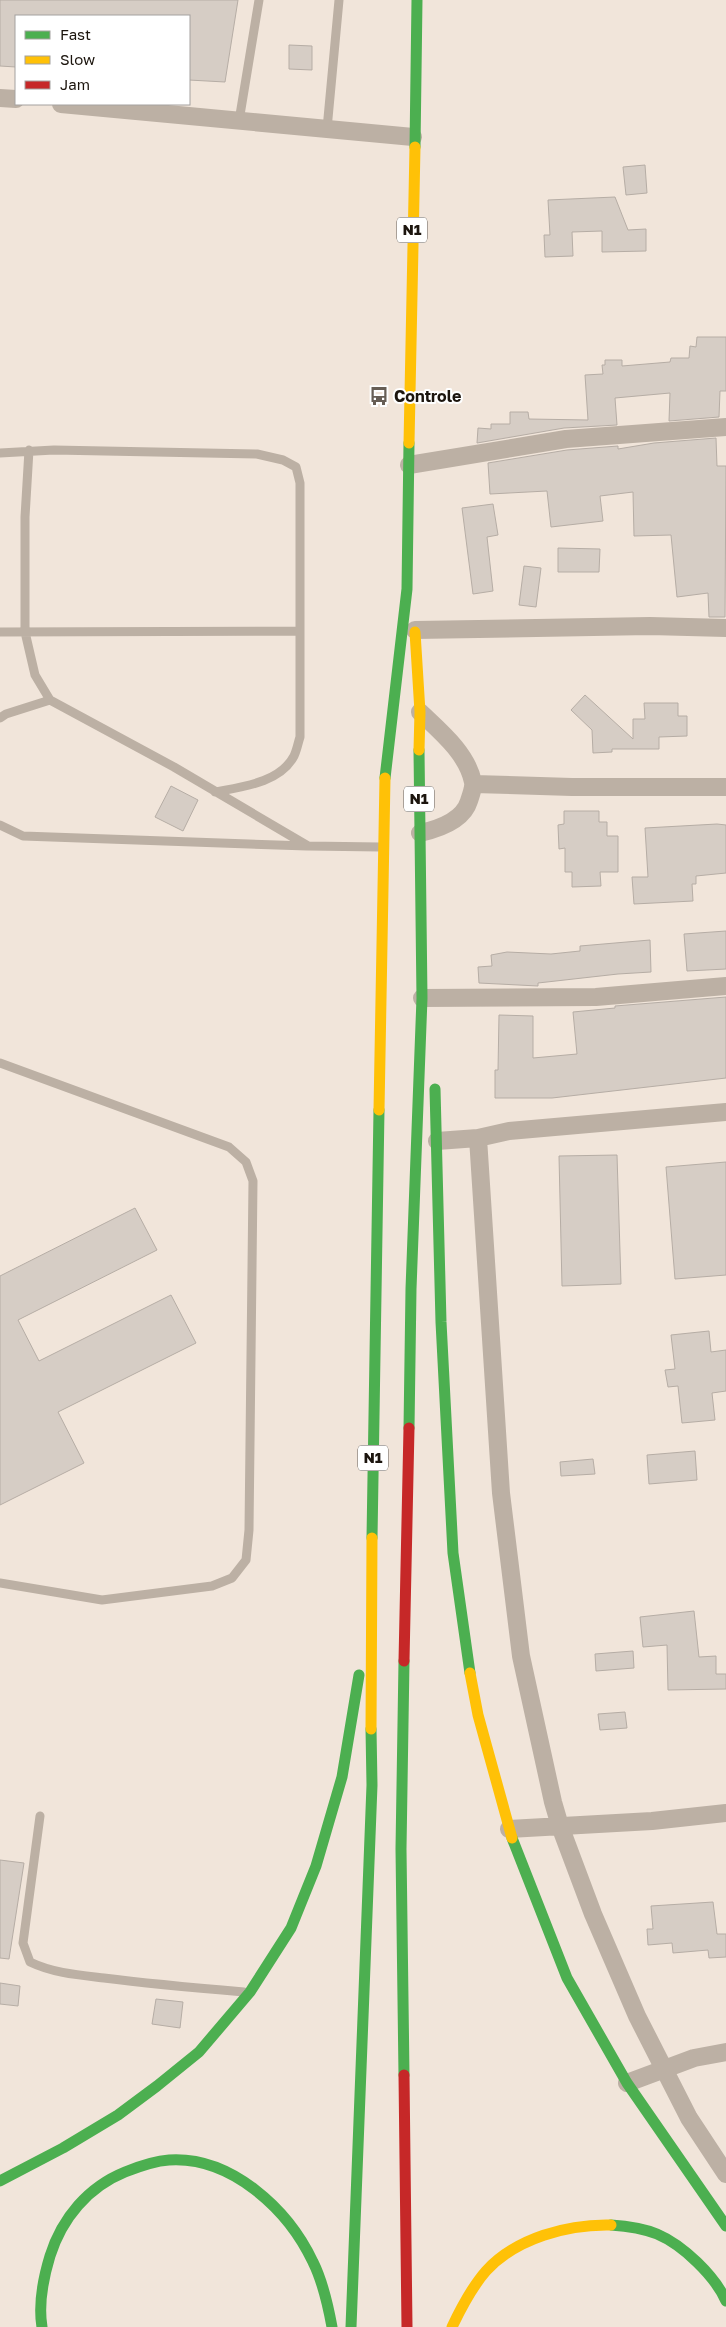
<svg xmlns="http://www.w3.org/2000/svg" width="726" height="2327" font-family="'Golos Text',sans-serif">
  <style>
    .building { fill: #d6cdc5; stroke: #b6ada5 }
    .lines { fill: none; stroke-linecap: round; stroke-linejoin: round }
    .lane { stroke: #bcb0a4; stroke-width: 9 }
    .street { stroke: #bcb0a4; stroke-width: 18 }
    .fast { stroke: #4caf50; stroke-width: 11 }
    .slow { stroke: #ffc107; stroke-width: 11 }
    .jam { stroke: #c62828; stroke-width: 11 }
    .labels { text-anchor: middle; stroke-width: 4; stroke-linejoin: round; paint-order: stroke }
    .shield { fill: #fff; stroke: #605b56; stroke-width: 1 }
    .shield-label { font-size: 15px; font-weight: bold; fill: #1c150e }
    .poi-label { font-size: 16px; font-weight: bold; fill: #1c150e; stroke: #fff; text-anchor: start }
  </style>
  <rect width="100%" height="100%" fill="#f1e5da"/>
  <path class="building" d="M0,0H238L225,82L189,80V16H16V67L0,66Z
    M289,45L312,46V70L289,69Z
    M645,165L647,193L626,195L623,167Z
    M615,197L628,230L646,229V251L602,252V231L572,232L573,256L545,257L544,235H550L548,200Z
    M697,337H726V391H720L719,417L669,421L670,393L615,398L617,425L564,428L477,443L478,428L491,429V424H510V412H528L529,419L588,420L585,375L603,374L602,365H605V360H622V366L670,362L671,358H689L690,346L696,347Z
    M716,438L717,466H726L725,617H709L708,593L677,597L671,535L634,536L633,492L600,496L603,521L551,527L547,491L490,494L488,463L567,450L618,446V449L654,443Z
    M493,504L498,535L487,537L493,591L473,594L462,508Z
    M558,548L600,549L599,572H558Z
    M524,566L541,568L536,607L519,605Z
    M585,695L633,739V719H645L644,703H678V716H687V736L659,737V749H612V752L593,753L592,730L571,710Z
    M171,786L198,800L183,831L155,817Z
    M564,811H599V822H607V836H618V872H600L601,886L572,887V872H565V848L559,849L558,825L564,824Z
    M717,824L726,825V873L696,876V884H692L693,901L634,904L632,877H648L645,828Z
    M726,931V969L687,971L684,934Z
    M650,940L651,972L618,974L538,983V986L479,983L478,967L492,966L491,955L507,952L551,954L580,951V946Z
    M726,997V1078L552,1098H495V1070H498L499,1015L533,1016V1058L577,1054L573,1012L615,1008V1006Z
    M617,1155L621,1284L562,1286L559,1156Z
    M726,1162V1275L675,1279L666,1167Z
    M135,1208L157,1250L18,1320L39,1361L171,1295L196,1343L58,1412L84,1463L0,1505V1276Z
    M709,1331L711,1352L726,1350V1391L712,1393L715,1420L682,1423L678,1386L668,1387L665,1370L675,1369L671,1335Z
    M695,1451L697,1480L649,1484L647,1455Z
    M593,1459L595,1474L561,1476L560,1462Z
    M694,1611L699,1657L716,1656V1674H726V1689L668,1690L667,1645L643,1647L640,1617Z
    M633,1651L634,1668L596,1671L595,1654Z
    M625,1712L627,1728L600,1730L598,1714Z
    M0,1860L24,1863L9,1959L0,1958Z
    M713,1902L717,1934H726V1957L709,1958L708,1950L673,1953L672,1943L648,1945L647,1929H653L651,1906Z
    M0,1983L20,1986L18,2006L0,2004Z
    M156,1999L183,2002L180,2028L152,2024Z"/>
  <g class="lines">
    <path class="lane" d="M239,121L259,0
      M327,129L339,0
      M29,450L25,517V632L35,675L50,700
      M0,453L54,450L257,454L283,460L296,467L300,483V737C298,743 297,750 294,756C280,783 241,787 215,792
      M0,632L299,631
      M0,718L6,714L50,700L174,767L308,846L380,847
      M0,825L23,836L307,846
      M0,1063L229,1147L246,1162L253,1181L249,1530L246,1560L232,1578L212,1586L102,1600L0,1583
      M40,1816L23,1943L30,1962C53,1973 78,1975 104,1978C151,1984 197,1988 244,1992"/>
    <path class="street" d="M0,98L16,99
      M61,104L413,137
      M409,465L566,439L726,427
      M415,630L650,626L726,628
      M474,784L572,787H726
      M420,833C438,829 463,821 469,801C471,795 474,787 473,782C467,753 440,731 420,712
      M422,998L596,997L726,986
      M726,1112L509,1131L478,1138L501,1493L521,1656L553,1802L560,1826L593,1914L637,2016L689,2118L726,2174
      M437,1141L478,1138
      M509,1829L652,1821L726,1813
      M627,2083L694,2058L726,2052"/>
    <path class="fast" d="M415,147L417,0
      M385,778L407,589L409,443
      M435,1089L441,1322L453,1553L470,1673
      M409,1428L411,1289L422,998L419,750
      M372,1538L379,1110
      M512,1838L567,1978L627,2083L726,2226
      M404,2075L401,1849L404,1661
      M0,2181L63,2148L118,2115L157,2086L199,2052L250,1992L291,1928L316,1866L342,1777L359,1675
      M611,2225C626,2226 642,2228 657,2234C683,2245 715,2276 726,2301
      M42,2327C38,2303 43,2279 50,2256C62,2218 88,2187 125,2172C140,2166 154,2161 169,2160C231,2156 288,2209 313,2262C323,2282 328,2305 332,2327
      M351,2327L372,1785L371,1729"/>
    <path class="slow" d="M409,443L415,147
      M415,632L420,712L419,750
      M379,1110L385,778
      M470,1673L478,1715L512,1838
      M371,1729L372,1538
      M452,2327C461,2308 472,2287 486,2271C516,2238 568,2224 611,2225"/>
    <path class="jam" d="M404,1661L409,1428
      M404,2075L407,2327"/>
  </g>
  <defs>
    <g id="bus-bare" transform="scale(1.5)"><path d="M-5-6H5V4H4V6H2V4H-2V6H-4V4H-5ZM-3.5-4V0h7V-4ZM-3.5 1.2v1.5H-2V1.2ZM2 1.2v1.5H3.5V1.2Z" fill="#675e55" stroke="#fff" stroke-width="2.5" paint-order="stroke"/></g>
  </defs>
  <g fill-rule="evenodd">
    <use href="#bus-bare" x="379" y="396"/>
  </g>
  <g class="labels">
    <g class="shield">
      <rect x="397" y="217.5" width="30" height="25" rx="4"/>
      <rect x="404" y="786.5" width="30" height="25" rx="4"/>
      <rect x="358" y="1445.5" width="30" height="25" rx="4"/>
    </g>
    <g class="shield-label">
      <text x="412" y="235">N1</text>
      <text x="419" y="804">N1</text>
      <text x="373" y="1463">N1</text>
    </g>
    <g class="poi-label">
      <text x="394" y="402">Controle</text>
    </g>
  </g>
  <rect x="15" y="15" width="175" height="90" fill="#ffffff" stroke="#a4a19f"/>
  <rect x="25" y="31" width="25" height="8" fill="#4caf50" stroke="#a4a19f"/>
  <text x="60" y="40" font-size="15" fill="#1c150e">Fast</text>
  <rect x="25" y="56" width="25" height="8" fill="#ffc107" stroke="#a4a19f"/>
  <text x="60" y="65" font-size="15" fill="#1c150e">Slow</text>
  <rect x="25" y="81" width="25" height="8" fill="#c62828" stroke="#a4a19f"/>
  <text x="60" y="90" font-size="15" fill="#1c150e">Jam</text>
</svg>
